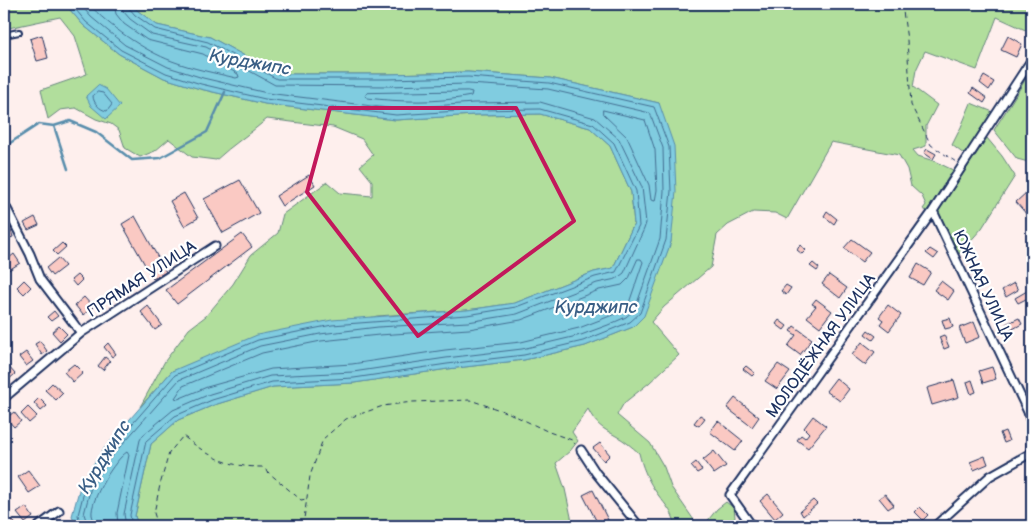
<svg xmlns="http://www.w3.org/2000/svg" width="1036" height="530" font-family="'Balsamiq Sans',sans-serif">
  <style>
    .green { fill: #b1de9c; stroke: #66867d }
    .water { fill: #80cce0; stroke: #588dac }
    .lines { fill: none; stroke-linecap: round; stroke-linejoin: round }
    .shore { stroke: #436e92; stroke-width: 1 }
    .stream { stroke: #588dac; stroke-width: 2.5 }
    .building { fill: #fac9c3; stroke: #1b2f5e }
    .service-casing { stroke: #1b2f5e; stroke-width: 8 }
    .minor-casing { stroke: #1b2f5e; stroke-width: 11 }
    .path { stroke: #1b2f5e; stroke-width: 1; stroke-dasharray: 5 4; stroke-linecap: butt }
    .service { stroke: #fff; stroke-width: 4 }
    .minor { stroke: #fff; stroke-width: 7 }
    .marked { fill: none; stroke: #c2185b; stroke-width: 4; stroke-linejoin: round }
    .labels { text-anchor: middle; stroke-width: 4.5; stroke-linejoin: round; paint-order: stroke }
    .street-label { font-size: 16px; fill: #1b2f5e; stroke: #fff }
    .water-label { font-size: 18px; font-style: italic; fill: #395e85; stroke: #fff }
  </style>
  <rect width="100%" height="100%" fill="#feefed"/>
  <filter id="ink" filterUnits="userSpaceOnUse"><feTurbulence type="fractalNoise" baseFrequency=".02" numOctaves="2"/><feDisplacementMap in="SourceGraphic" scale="10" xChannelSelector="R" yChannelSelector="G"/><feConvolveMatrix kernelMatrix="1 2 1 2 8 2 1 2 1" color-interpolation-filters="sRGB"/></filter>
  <g filter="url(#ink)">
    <path class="green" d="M4,4H65L83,25L119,54L164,78L200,89L265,104L396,120L474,115L540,114L590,128L610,146L631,192L634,224L613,268L594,272L515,303L467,310L377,316L172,371L140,407L165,361L189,329L206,316L233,284L251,255L278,233L283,214L327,182L340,193L372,196V181L360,166L373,155L362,139L333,127L267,119C251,133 232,145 216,160L192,157L169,139L155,151L140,157L125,148L119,130L111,124L96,119L76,108L60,110L48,119L41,90L87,74L75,36L60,17L4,29Z
      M131,4H1032V33L997,17L977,70L925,51L916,70L913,87L937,105L926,126V146L913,150L918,156L934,161L953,170L927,211L923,209L926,205L922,196L911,186L907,169L899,155L831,142L787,219L775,213L753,212L728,225L717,235L711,267L664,307L651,322L679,355L649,383L624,403L617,415L650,443L664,467L671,487L696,523L705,524L717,509L726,502L734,508L735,517L733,526H676C672,509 663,503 654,489C647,478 642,466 639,453C632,447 624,440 616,436C602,428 596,425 588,409L572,432L578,441L570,451L556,463L565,489L573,526H138L135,516L151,444L178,420L214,405L273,387L354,383L448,369L524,360L585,346L633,327L659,273L671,242L659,103L550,78L468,72L387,74H278L210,37L157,25L138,11Z
      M1032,69V163L1017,159L994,130Z
      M971,103L993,112L965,155L952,145L961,127Z
      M987,138L1002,156L1015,176L982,228L959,254L938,211Z"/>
    <path class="water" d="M65,4H131L138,11L157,25L210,37L278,74H387L468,72L550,78L659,103L674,146L676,191L671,242L644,316L633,327L585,346L524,360L448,369L354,383L273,387L214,405L178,420L151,444L135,516L138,526H77L72,516L81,483L102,451L172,371L257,335L332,320L467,310L515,303L594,272L613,268L634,224L631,192L610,146L590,128L540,114L474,115L396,120L265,104L200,89L164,78L119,54L83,25Z
      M98,85L106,89L120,106L106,119L91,106L86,96Z"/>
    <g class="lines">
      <path class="shore" d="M71,4L86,22L121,50L166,73L201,84L265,99L396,115L474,110L540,109L593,124L614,143L636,191L639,226L616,272L595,277L516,307L467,315L332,325L258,340L175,375L106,454L86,484L78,515L81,526
        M80,4L91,17L125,45L168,67L203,78L267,93L396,109L473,103L540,102L595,118L619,139L642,187L646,223L644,229L624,273L616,279L597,283L517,314L468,322L378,327L320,334L260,346L179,380L111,457L91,487L84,514L88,526
        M89,4C108,26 145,51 172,61C193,69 215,73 236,78L239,77L238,74L203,54L147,40L124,24L116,14L114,4
        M122,4L123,11L130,19L152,35L206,47L275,85L387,86L468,84L548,89L650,113L663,148L664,191L660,239L635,309L626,317L608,325L581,335L522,349L446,358L353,372L270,376L210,394L173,410L143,435L140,440L124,514L126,526
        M128,4L129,8L135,15L155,29L208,42L277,79H387L468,77L549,83L654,107L669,147L671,191L666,240L640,313L630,322L583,341L524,355L447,364L354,378L272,382L212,400L175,416L146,441L130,515L132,526
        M468,91L472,92L471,96C437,103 401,102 367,98L365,96L367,93Z
        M98,92L103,93L112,104L111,106L107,111C100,110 93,103 93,96Z
        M603,110L645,120L655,150L657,190L655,201L651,200L649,185L627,137L603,114Z
        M638,259H641L643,262L628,306L622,311L605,318L579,328L521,342L445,350L352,364L271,369L207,387L178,399L175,398L183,386L262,353L321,341L379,335L469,329L521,320L599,290L622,285L629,278Z
        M95,526C95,522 93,519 92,515C90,500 115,459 127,452L129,455L117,513L118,526"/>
      <path class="stream" d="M54,126L70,121L96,132L132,160L160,158L207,132L225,92
        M4,147L39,124L54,126L68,169"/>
    </g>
    <path class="building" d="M42,35L48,58L37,61L30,39Z
      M1008,36L1022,44L1016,57L1001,50Z
      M984,76L994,82L989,90L980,83Z
      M973,88L987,98L984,103L970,93Z
      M927,149L936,154L933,159L924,153Z
      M309,175L315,185L282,206L276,196Z
      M240,180L259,213L223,233L204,199Z
      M1027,192L1032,198V212L1028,216L1016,202Z
      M184,193L198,218L184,226L170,201Z
      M827,211L837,219L834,224L824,216Z
      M135,216L166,272L153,279L122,224Z
      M35,217L39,225L28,230L24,223Z
      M10,227L13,237L4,240V229Z
      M242,234L252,247L177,304L166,290Z
      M852,239L870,252L862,262L844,248Z
      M62,243L66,247L57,255L53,251Z
      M800,245L806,250L802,254L797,250Z
      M930,249L938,254L934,259L926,253Z
      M14,254L20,263L4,273V262Z
      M58,258L65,266L52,276L46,268Z
      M813,263L819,268L817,271L810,266Z
      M918,264L931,272L923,285L910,278Z
      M77,275L82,280L76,286L71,280Z
      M829,275L847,288L840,298L822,284Z
      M24,280L31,287L24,294L17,287Z
      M941,281L954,291L948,300L934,290Z
      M1014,283L1018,290L1006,297L1002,290Z
      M786,285L791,288L786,295L781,291Z
      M1027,291L1030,297L1018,303L1015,298Z
      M84,297L93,307L83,315L75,305Z
      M816,299L832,311L820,327L807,317L816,306L812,304Z
      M888,305L901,315L889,331L880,324L883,320L879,317Z
      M148,306L162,325L155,330L141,312Z
      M54,311L58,316L51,321L47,317Z
      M950,318L953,327L945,329L942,320Z
      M1019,318L1022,324L1009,331L1006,324Z
      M779,320L787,326L784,330L776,324Z
      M974,322L980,337L965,343L959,328Z
      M59,326L67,334L60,341L52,332Z
      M794,326L812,339L800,355L788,346L796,335L790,331Z
      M868,330L876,336L873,340L865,334Z
      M944,335L949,347L944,349L939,337Z
      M40,341L47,351L42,355L35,344Z
      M862,342L875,352L865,365L852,355Z
      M108,343L116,354L112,357L104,347Z
      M26,352L33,361L26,366L19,357Z
      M105,357L110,361L103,370L98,366Z
      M74,364L83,373L73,382L64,372Z
      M778,364L790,372L777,389L765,381Z
      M8,366L15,374L7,381L4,377V369Z
      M746,366L755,373L752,376L743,369Z
      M992,367L996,379L983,383L979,371Z
      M836,378L849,389L840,401L826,391Z
      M954,380L959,397L932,405L927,388Z
      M972,380L976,392L971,394L967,382Z
      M52,383L63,393L56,400L45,390Z
      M39,398L47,406L41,411L34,403Z
      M735,398L759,417L752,427L727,408Z
      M28,407L37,416L29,423L21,414Z
      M14,412L21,421L14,427L6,418Z
      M700,415L705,418L699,426L694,423Z
      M813,416L826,426L808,448L797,440L801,435L805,438L809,433L804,428Z
      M718,421L743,441L735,451L710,432Z
      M1005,431L1009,441L1004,443L1000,433Z
      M600,443L610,455L604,461L593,448Z
      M714,451L726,466L714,474L703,460Z
      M985,456L988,464L974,470L970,462Z
      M696,462L702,470L697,473L691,466Z
      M28,470L40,486L29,493L18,477Z
      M593,490L611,526H599L583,495Z
      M768,494L783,512L775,519L760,501Z
      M885,494L894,505L888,509L879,498Z
      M813,500L817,504L803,516L800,511Z
      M26,507L33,517L25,523L17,513Z
      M920,507L928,515L923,520L915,512Z
      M10,517L17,526H4V522Z"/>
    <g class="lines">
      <g class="service-casing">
        <path id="service" d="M4,35L19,32"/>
      </g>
      <g class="minor-casing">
        <path id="minor" d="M7,209L30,254L40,279L81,333
          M933,211L1028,412L1032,426
          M4,398L81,333L215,246
          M581,450L596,473L639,526
          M39,526L59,511
          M752,526L730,495L933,211L1032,59
          M935,526L990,476L1031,453L1032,429"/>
      </g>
      <path class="path" d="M902,4L907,40L911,105L931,145L956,162
        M158,526L154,513L160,485L169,453L183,436C210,457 227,467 262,467L301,500L306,499
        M303,526L310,476L323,439L346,419L383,406L412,402L470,400L509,413L549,432L572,440L575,444"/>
      <use href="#service" class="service"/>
      <use href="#minor" class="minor"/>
    </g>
  </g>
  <path class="marked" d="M330,108H516L574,221L418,336L307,192Z"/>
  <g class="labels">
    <g class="street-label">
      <text transform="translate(141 278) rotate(-33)" y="6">ПРЯМАЯ УЛИЦА</text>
      <text transform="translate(984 285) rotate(65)" y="6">ЮЖНАЯ УЛИЦА</text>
      <text transform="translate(820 345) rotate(-54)" y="6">МОЛОДЁЖНАЯ УЛИЦА</text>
    </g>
    <g class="water-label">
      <text transform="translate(250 62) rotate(10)" y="6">Курджипс</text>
      <text x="596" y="313">Курджипс</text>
      <text transform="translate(104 457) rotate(-58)" y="6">Курджипс</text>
    </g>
  </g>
  <rect width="1036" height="530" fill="none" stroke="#fff" stroke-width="20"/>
  <rect x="10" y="10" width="1016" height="510" fill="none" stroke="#1b2f5e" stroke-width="2" filter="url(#ink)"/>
</svg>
